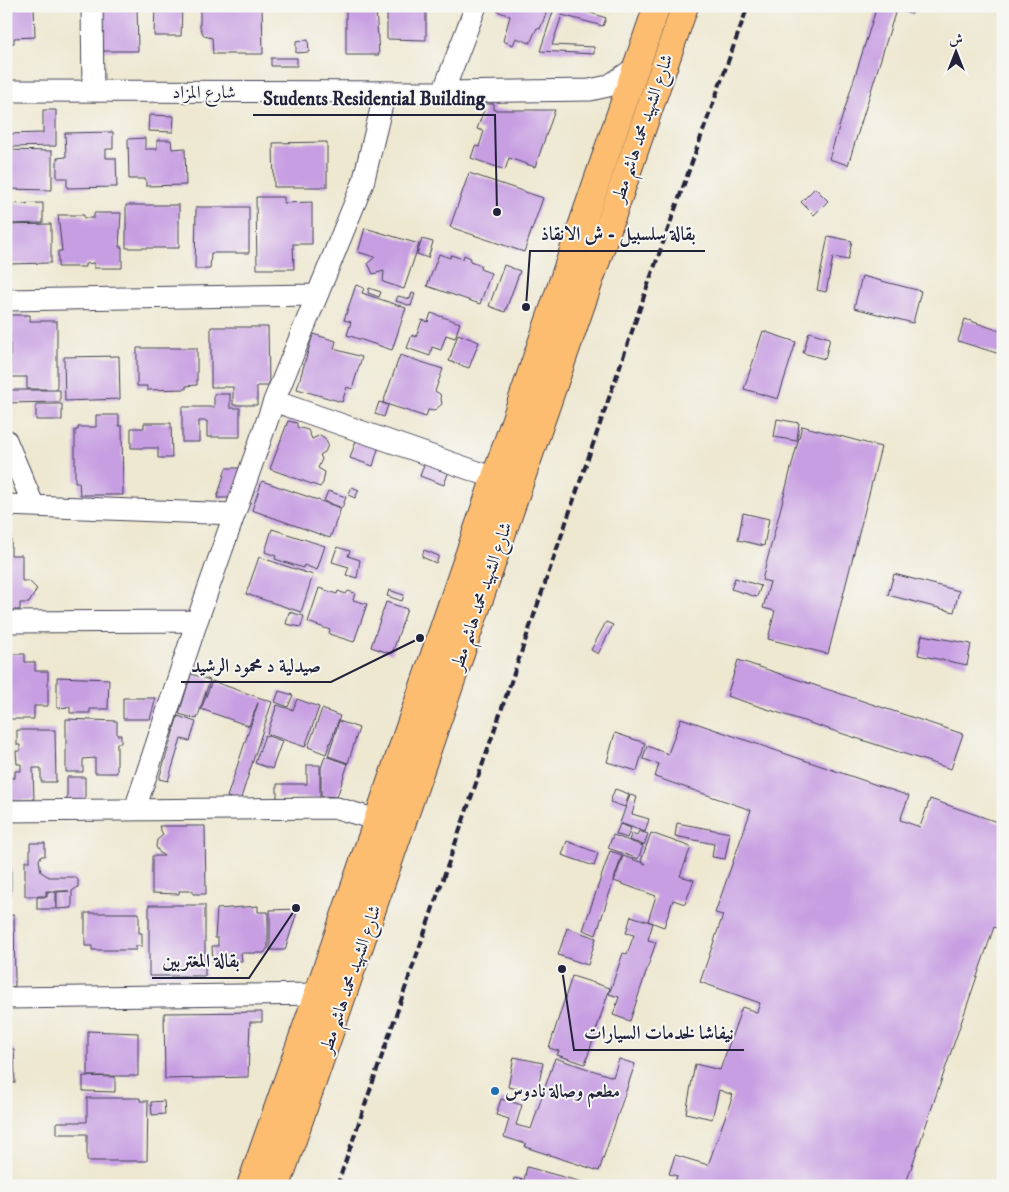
<svg xmlns="http://www.w3.org/2000/svg" width="1009" height="1192" font-family="'IM FELL DW Pica',Amiri,serif">
  <style>
    .building { fill: #c79ee2 }
    .lines { fill: none; stroke-linecap: round; stroke-linejoin: round }
    .minor-casing { stroke: #414052; stroke-width: 23 }
    .major-casing { stroke: #414052; stroke-width: 28 }
    .minor { stroke: #fff; stroke-width: 21 }
    .major { stroke: #fcbd6f; stroke-width: 26 }
    .rail { stroke: #22223b; stroke-width: 4; stroke-dasharray: 8 4; stroke-linecap: butt }
    .poi-dot { fill: #1f6fb2; stroke: #f6f6f2; stroke-width: 2 }
    .labels { text-anchor: middle; stroke-width: 4; stroke-linejoin: round; paint-order: stroke }
    .street-label { font-size: 18px; fill: #22223b; stroke: #f6f6f2 }
    .poi-label { font-size: 18px; font-weight: bold; fill: #22223b; stroke: #f6f6f2; text-anchor: start }
    .leader { fill: none; stroke: #22223b; stroke-width: 2 }
    .callout-dot { fill: #22223b; stroke: #f6f6f2; stroke-width: 2 }
    .callout-label { font-size: 19px; text-anchor: middle; font-weight: bold; fill: #22223b; stroke: #f6f6f2; stroke-width: 4; stroke-linejoin: round; paint-order: stroke }
  </style>
  <rect width="100%" height="100%" fill="#f6f6f2"/>
  <filter id="ink" filterUnits="userSpaceOnUse"><feTurbulence type="fractalNoise" baseFrequency=".02" numOctaves="2"/><feDisplacementMap in="SourceGraphic" scale="10" xChannelSelector="R" yChannelSelector="G"/><feConvolveMatrix kernelMatrix="1 2 1 2 8 2 1 2 1" color-interpolation-filters="sRGB"/></filter>
  <filter id="wash" filterUnits="userSpaceOnUse"><feTurbulence type="fractalNoise" baseFrequency=".0096" numOctaves="4" result="noise"/><feDisplacementMap in="SourceGraphic" scale="20" xChannelSelector="R" yChannelSelector="G"/><feGaussianBlur stdDeviation="1.12" result="paint"/><feColorMatrix in="noise" values="0 0 0 0 0 0 0 0 0 0 0 0 0 0 0 0 0 1.4 0 .05"/><feComposite in="paint" operator="in"/></filter>
  <g filter="url(#wash)">
    <rect width="100%" height="100%" fill="#eee8d1"/>
    <g id="blocks">
      <path class="building" d="M6,6H34L35,37L14,38V43H6Z
        M99,6H137L138,51H99Z
        M155,6H182L181,36H154Z
        M200,6H262L263,54H213L212,38L204,36L200,27Z
        M387,6H426V40L387,39Z
        M499,6H549L540,29L537,28L530,43L516,38L513,45L503,41L510,16L497,11Z
        M555,6H570L606,18L603,26L562,15L552,45L594,47V54L540,51Z
        M877,6H915L912,14L896,10L848,165L829,159Z
        M346,8H376L379,55H346Z
        M308,40L309,52L296,53V41Z
        M271,58H297V66H271Z
        M484,104H494V110H555L535,167L509,158L505,170L471,158L475,146L479,147L484,131L477,129L484,110Z
        M43,110H56V146L6,147V134L43,133Z
        M149,115L174,116L173,132L148,131Z
        M113,132V149H106V158H116L117,187L67,188V178H57V158L66,157L65,133Z
        M145,138V149H157V140H171L172,149L185,148L186,185L146,186V179H129L128,139Z
        M327,142V187H274L273,143Z
        M6,150L52,151V190L6,189Z
        M469,173L543,198L524,252L450,227Z
        M815,188L828,201L814,215L801,202Z
        M256,197H284V203L312,202V244H293L294,269H257Z
        M43,203V223L6,224V204Z
        M126,205H179V248H126Z
        M196,207H249V253H211L210,269H195Z
        M94,213H121L119,247H122V268H94V263L85,264V267H58V251H62L58,215H84V218H94Z
        M51,224V263L8,264L9,290H6V225Z
        M365,228L419,244L404,289L383,282L384,271L373,274L368,263L375,257L358,252Z
        M828,236L852,241L848,260L833,257L826,292L817,290Z
        M422,239L433,242L428,258L417,254Z
        M439,254L450,258L451,255L463,259L464,255L471,258L470,261L481,265L480,269L491,273L480,304L427,286Z
        M504,265L520,271L505,312L489,306Z
        M862,276L921,291L913,323L854,308Z
        M356,285L364,288L362,293L406,308L392,350L347,335L351,322L344,320Z
        M369,288L381,292L379,297L368,293Z
        M412,293L415,294L411,306L396,301L398,296L410,299Z
        M431,313L460,323L455,338L446,335L441,350L432,347L430,356L407,348L412,335L416,337L422,320L428,322Z
        M6,315H30V321H57V389H27V377H8V365H10V333H6Z
        M965,319L1003,332V355L958,341Z
        M211,327H268L269,386H257V405H233V387H211Z
        M763,331L796,342L778,399L744,389Z
        M809,332L830,338L825,359L803,353Z
        M313,334L336,341L334,349L362,357L352,389L347,387L342,402L297,389Z
        M458,334L479,342L469,368L449,361Z
        M137,348H197V385L186,386V389L147,390V386H137Z
        M400,355L443,369L435,391L440,394L442,404L434,411L428,410L426,417L383,403Z
        M119,356L120,399L65,401L64,357Z
        M6,390H60V402L6,403Z
        M214,394H230V408H240V437H207V421H199V442H182V407H214Z
        M379,402L388,405L384,417L375,414Z
        M36,404H62V420H36Z
        M96,415H119V426H122L123,495H80L79,482H75V430H78V427H96Z
        M777,419L799,423L797,441L774,437Z
        M288,421L297,423V427L308,430L312,439L320,435L325,438L328,445L325,452L320,455L322,459L318,468L325,472L323,483L320,487L270,469Z
        M144,423H171L172,458H158V448H131V428H144Z
        M802,426L881,447L828,654L768,639L775,611L763,608L770,582L762,580Z
        M357,438L379,446L373,466L350,458Z
        M425,462L449,471L444,485L420,476Z
        M226,468H242L232,498H217Z
        M262,481L341,508L330,538L252,510Z
        M352,487L359,490L355,498L348,495Z
        M328,491L346,497L342,508L324,501Z
        M743,513L769,519L764,546L738,540Z
        M272,529L325,546L317,570L304,565L303,568L275,559L276,556L265,552Z
        M6,530H11V555H22V581H29L37,589L29,603H20V610H6Z
        M337,547L350,551L348,556L360,560L357,578L346,575L349,567L332,562Z
        M424,550L439,556L436,563L422,557Z
        M259,557L313,575L301,612L246,594Z
        M894,574L959,591L954,612L888,595Z
        M735,578L761,586L757,597L731,589Z
        M319,588L337,594L338,591L346,594L348,591L355,593L353,600L367,604L354,642L329,634L330,630L308,622Z
        M389,590L404,595L402,601L387,596Z
        M386,602L407,609L392,654L371,647Z
        M289,612L304,616L301,627L286,624Z
        M606,622L613,625L598,654L591,650Z
        M922,635L971,644L967,665L918,655Z
        M8,654H25V662H35V671H48V706H34V719H6V659H8Z
        M738,660L963,734L951,769L727,696Z
        M191,674L210,680L197,719L179,714Z
        M57,677L109,679L108,709H90V713H70V707L57,708Z
        M212,681L272,702L240,801L227,797L258,703L249,726L201,709Z
        M279,691L293,695L288,707L275,702Z
        M123,698H156L150,719H123Z
        M297,699L319,707L305,747L267,734L277,705L293,710Z
        M322,709L340,716L326,754L308,747Z
        M178,716L196,722L190,741L181,739L168,781L159,779Z
        M681,718L909,796L900,820L920,827L930,799L1003,824V864L1000,872L1003,873V930L994,927L905,1186H674L677,1176L669,1174L675,1155L708,1165L733,1095L719,1090L712,1119L686,1113L695,1064L720,1070L742,1007L757,1012L760,1003L700,982L723,915L715,913L751,810L655,777L659,764L643,759L647,746L668,754Z
        M66,719L117,721V735H121V743H117V773H95V758L83,759V772H66Z
        M339,721L359,728L348,763L328,756Z
        M17,730H55L56,782H41V768H33L34,800H7V778H15V771H21V764H17L16,751H20V745H17Z
        M615,733L645,743L637,771L607,762Z
        M265,735L282,741L272,769L255,763Z
        M325,756L348,764L337,797L321,796V768Z
        M307,765H320V798H277V784H307Z
        M67,777H85V801H67Z
        M615,789L629,794L625,807L610,802Z
        M630,795L637,797L632,814L649,819L645,832L620,823Z
        M677,823L730,833L725,859L712,857L714,844L675,836Z
        M620,824L631,828L627,838L616,834Z
        M159,826H205L206,894H193V891H179V894L152,893V856H164L160,853L156,847L157,840L163,835Z
        M639,831L648,834L644,845L629,840L632,833L637,835Z
        M651,833L691,847L680,876L694,880L685,904L673,900L664,927L648,921L656,896L614,881L623,856L646,864L641,861Z
        M613,835L643,846L638,859L608,848Z
        M567,841L598,853L594,866L562,855Z
        M30,843H45V856H41L39,860L41,872L49,877H75L78,880V887L72,891V908L57,909V892L69,891H46V896H25V861H30Z
        M610,851L622,855L596,935L583,930Z
        M6,858H11V895H6Z
        M47,892H56V909H37V897H47Z
        M149,905H205V976H149Z
        M258,906V912H268V948L264,953H241L242,961L213,962L212,946H218V938H215L217,909Z
        M298,909L285,950H270V910Z
        M85,913H139V933H142V946H136V950H92V946H85Z
        M14,915L15,986L6,989V916Z
        M631,916L653,923L648,940L656,942L630,1021L613,1015L619,997L609,994L623,953L627,954L634,935L626,933Z
        M567,928L596,938L588,965L558,955Z
        M572,976L610,988L585,1064L557,1055L559,1051L549,1048Z
        M262,1012V1022H250L248,1077L165,1079L164,1013Z
        M88,1031L138,1033V1076H88Z
        M6,1049H14L15,1083H6Z
        M514,1057L543,1063L537,1093L508,1087Z
        M555,1058L613,1077L619,1059L635,1064L599,1171L525,1147L526,1144L504,1137L509,1119L496,1115L501,1099L522,1105L516,1125L531,1129Z
        M83,1076L115,1077V1092L83,1091Z
        M87,1098H140V1101H148L147,1161H87V1134H57V1122H87Z
        M164,1101L165,1114L152,1115L151,1102Z
        M527,1167L589,1184L588,1186H512L514,1178L524,1180Z"/>
    </g>
  </g>
  <g filter="url(#ink)">
    <use href="#blocks" fill-opacity="0" stroke="#414052" stroke-width="1"/>
    <g class="lines">
      <g class="minor-casing">
        <path id="minor" d="M92,6L93,91
          M6,91L443,92L590,90L608,86L635,68
          M443,92L476,6
          M6,300L316,295
          M274,401L495,478
          M6,440L33,504
          M6,505L234,514
          M6,622L197,621
          M135,809L197,621L274,401L363,183L385,92
          M6,811L337,808L377,820
          M6,998L318,994"/>
      </g>
      <g class="major-casing">
        <path id="major" d="M250,1186C389,794 519,399 657,6
          M277,1186L685,6"/>
      </g>
      <use href="#minor" class="minor"/>
      <use href="#major" class="major"/>
      <path class="rail" d="M337,1186L649,282L748,6"/>
    </g>
  </g>
  <circle class="poi-dot" cx="495" cy="1091" r="5"/>
  <g class="labels">
    <g class="street-label">
      <text x="204" y="98">شارع المزاد</text>
      <text transform="translate(642 128) rotate(-71)" y="6">شارع الشهيد محمد هاشم مطر</text>
      <text transform="translate(481 596) rotate(-71)" y="6">شارع الشهيد محمد هاشم مطر</text>
      <text transform="translate(350 979) rotate(-71)" y="6">شارع الشهيد محمد هاشم مطر</text>
    </g>
    <g class="poi-label">
      <text x="505" y="1097">مطعم وصالة نادوس</text>
    </g>
  </g>
  <path class="leader" d="M497 212L495 115H253M526 307L530 251H705M420 638L331 682H181M296 908L249 978H152M562 969L574 1050H744"/>
  <g class="callout-dot">
    <circle cx="497" cy="212" r="5"/>
    <circle cx="526" cy="307" r="5"/>
    <circle cx="420" cy="638" r="5"/>
    <circle cx="296" cy="908" r="5"/>
    <circle cx="562" cy="969" r="5"/>
  </g>
  <g class="callout-label">
    <text x="374" y="105">Students Residential Building</text>
    <text x="618" y="240">بقالة سلسبيل - ش الانقاذ</text>
    <text x="256" y="672">صيدلية د محمود الرشيد</text>
    <text x="201" y="967">بقالة المغتربين</text>
    <text x="659" y="1039">نيفاشا لخدمات السيارات</text>
  </g>
  <rect width="1009" height="1192" fill="none" stroke="#f6f6f2" stroke-width="25"/>
  <g transform="translate(956 52)" stroke="#f6f6f2" stroke-width="4" paint-order="stroke">
  <path d="M0-4L9 19L0 12L-9 19Z" fill="#22223b"/>
  <text y="-8" font-size="14" font-weight="bold" text-anchor="middle" fill="#22223b">ش</text>
  </g>
</svg>
